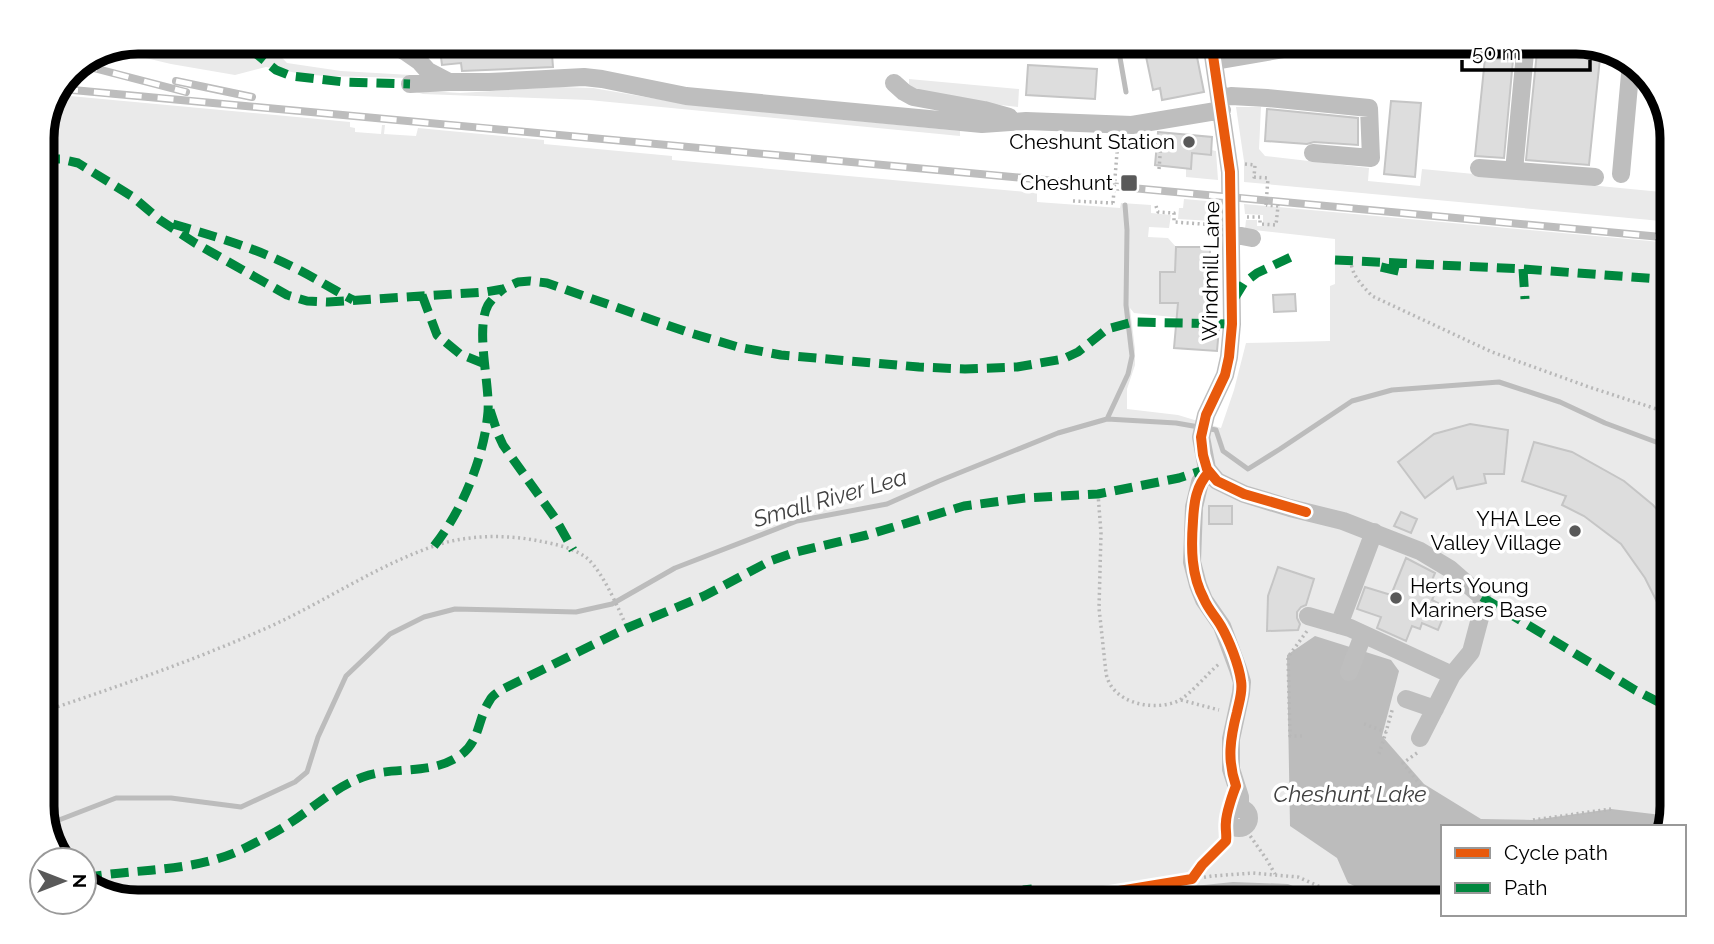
<svg xmlns="http://www.w3.org/2000/svg" width="1714" height="944" font-family="Raleway,sans-serif">
  <style>
    .green { fill: #eaeaea }
    .water { fill: #bcbcbc }
    .lines { fill: none; stroke-linecap: round; stroke-linejoin: round }
    .stream { stroke: #bcbcbc; stroke-width: 5 }
    .building { fill: #ddd; stroke: #c5c5c5; stroke-width: 2 }
    .path { stroke: #b8b8b8; stroke-width: 3.5; stroke-dasharray: 2 3.5; stroke-linecap: butt }
    .minor { stroke: #bebebe; stroke-width: 18 }
    .rail-casing { stroke: #bdbdbd; stroke-width: 8 }
    .rail { stroke: #fff; stroke-width: 5; stroke-dasharray: 16; stroke-linecap: butt }
    .path-bridge { stroke: #b8b8b8; stroke-width: 3.5; stroke-dasharray: 2 3.5; stroke-linecap: butt }
    .quiet { stroke: #00873e; stroke-width: 9; stroke-dasharray: 18 9; stroke-linecap: butt }
    .cycleway-casing { stroke: #fff; stroke-width: 15 }
    .cycleway { stroke: #e8590c; stroke-width: 10 }
    .poi-dot { fill: #595959; stroke: #fff; stroke-width: 2.5 }
    .labels { text-anchor: middle; stroke-width: 7; stroke-linejoin: round; paint-order: stroke }
    .poi-label { font-size: 21px; fill: #000; stroke: #fff; text-anchor: end }
    .street-label { font-size: 21px; fill: #000; stroke: #fff }
    .water-label { font-size: 23px; font-style: italic; fill: #414141; stroke: #fff }
    .rim { fill: none; stroke: #000; stroke-width: 9 }
  </style>
  <rect width="100%" height="100%" fill="#fff"/>
  <path class="green" d="M138,42H248L256,45L258,42H267L287,63L341,71L411,75L410,78L325,76L302,74L266,67L235,75L171,64L116,51Z
    M909,79L1019,89L1018,107L965,101L922,94L909,86Z
    M559,87L593,88L686,104L960,131V136L589,100L423,94L410,90L460,93Z
    M59,95L350,122V127L355,128V132L381,134L382,125H385L384,134L416,136L418,128L544,140V144L672,156V160L1037,193V202L1120,208L1121,203L1151,205V213L1171,215L1169,228L1149,227L1148,237L1168,238L1176,247L1175,269L1190,272H1160V302L1182,303V318L1134,313L1130,308L1135,349V365L1127,389V409L1178,415L1221,428L1234,390L1246,343L1330,341V286L1335,284V239L1245,229L1246,220H1257V226H1263V215L1245,214L1244,204L1672,243V806L1667,827H1443V902H1274L1249,894L1139,902H138L95,892L84,882V860L58,859L42,813V132Z
    M1236,107H1261L1259,149L1265,156L1369,168L1368,181L1420,186L1422,169L1672,193V222L1244,182V161Z
    M1211,150L1216,151L1218,180L1186,177V168H1191L1192,153L1211,155Z
    M1184,199L1219,202L1218,217H1213L1212,221L1178,219L1179,208H1183Z"/>
  <path class="water" d="M1315,636L1391,660L1399,671L1382,736L1424,784L1481,819L1533,820L1611,809L1670,816L1667,827H1443V902H1389L1348,883L1337,858L1290,826L1287,655Z
    M1233,882L1288,884L1314,895L1325,902H1091L1185,887Z"/>
  <g class="lines">
    <path class="stream" d="M1115,42L1119,52L1126,92
      M1107,419L1128,374L1132,356L1126,305L1127,230L1125,205
      M46,825L116,798H171L241,807L295,782L307,772L318,737L346,676L390,634L424,617L455,609L576,612L612,604L675,568L797,521L887,504L939,481L1058,433L1107,419L1176,423L1216,430L1223,451L1248,469L1280,449L1352,401L1392,390L1499,382L1560,402L1605,423L1672,448"/>
  </g>
  <path class="building" d="M439,42H551L553,67L462,71L461,63L442,65Z
    M1143,42H1194L1204,92L1162,100L1160,88L1153,90Z
    M1538,42H1576L1601,48L1589,165L1526,160Z
    M1485,58L1513,60L1504,158L1475,156Z
    M1028,65L1097,69L1095,99L1026,95Z
    M1391,101L1421,103L1415,177L1384,174Z
    M1267,109L1358,118V145L1314,142L1307,144L1265,141Z
    M1158,132L1212,137L1211,155L1192,153L1191,169L1155,165Z
    M1176,247H1210L1209,327L1219,328L1217,351L1174,348L1178,303H1160V272H1175Z
    M1295,294L1296,311L1274,312L1273,295Z
    M1470,424L1508,430L1504,474H1484L1486,483L1457,489L1453,477L1425,498L1398,462L1434,434Z
    M1534,442L1572,452L1624,481L1653,505L1672,527V608L1662,612L1645,578L1621,544L1584,516L1562,505L1566,496L1522,481Z
    M1209,506H1232V524H1209Z
    M1401,512L1417,519L1411,533L1394,526Z
    M1406,558L1435,573L1428,590L1435,593L1432,600L1447,608L1438,630L1422,623L1420,629L1412,626L1406,641L1377,628L1381,617L1357,609L1365,587L1391,595Z
    M1278,567L1314,579L1306,605L1301,607L1297,612V618L1300,624L1298,630L1267,631L1268,596Z"/>
  <g class="lines">
    <path class="path" d="M1142,142L1161,143
      M1245,164L1255,165L1254,177L1268,178
      M1159,169L1161,143
      M1073,201L1113,203
      M1156,206L1158,212L1174,213V222L1216,225
      M1247,217H1260V224L1276,225L1278,206L1266,205
      M1351,260C1351,275 1362,285 1372,296L1492,352L1589,387L1672,414
      M1098,494L1101,533L1099,608L1106,673C1111,703 1153,712 1178,701C1191,694 1207,674 1219,664
      M1181,700L1219,710
      M42,712C116,687 190,662 262,630C320,605 373,567 434,546C465,535 506,534 539,541C555,544 575,548 588,559C603,573 619,609 627,628
      M1364,724L1386,732L1393,707
      M1302,736H1290L1288,657L1307,631
      M1417,753L1403,763L1428,795
      M1379,754L1386,732
      M1533,820L1611,809
      M1244,827L1267,860L1275,874
      M1052,902L1212,876L1253,873L1298,877L1354,902"/>
    <path class="minor" d="M387,42L406,52L419,61L428,71L449,82H489L584,77L602,79L686,96L982,124L1026,121L1132,125L1222,110
      M1211,42L1230,172L1232,324L1229,357L1225,375L1206,415L1201,437L1207,469L1217,481L1244,494L1290,508L1343,521L1420,551L1450,569L1482,597L1480,618L1471,652L1452,675L1350,628L1308,616
      M1215,61L1324,42
      M894,83L904,92L913,97L984,110L1009,117
      M410,84L449,82
      M1220,98L1231,96L1267,98L1369,108L1371,158L1313,153
      M1479,168L1595,177
      M1514,171L1526,42
      M1621,174L1631,63
      M1231,234L1252,238
      M1209,472L1200,482L1194,507L1192,562L1198,585L1204,600L1222,626L1238,669L1242,682L1241,693L1231,739V769L1240,797V809
      M1339,625L1374,532
      M1349,672L1363,635
      M1406,699L1435,709
      M1420,738L1452,675
      M1229 818a10 10 0 1 1 20 0a10 10 0 1 1-20 0Z"/>
    <g class="rail-casing">
      <path id="rail" d="M82,65L186,92
        M176,81L252,97
        M62,89L1672,238"/>
    </g>
    <use href="#rail" class="rail"/>
    <path class="path-bridge" d="M1113,203L1118,140
      M1266,205L1268,178"/>
    <path class="quiet" d="M224,42L254,52L276,70L291,76L344,82L410,84
      M42,159H61L78,163L133,197L160,220L195,243L287,295L307,301L328,302L485,292L503,289L518,282L530,281L547,283L687,332L738,347L781,355L919,367L965,369L1017,367L1063,359L1078,352L1107,329L1133,322L1232,324
      M173,224C213,236 253,247 291,266C312,276 332,289 353,300
      M1335,260L1523,269L1672,280
      M1381,267L1407,273
      M1523,269L1525,299
      M422,295L437,335L460,354L485,364
      M1234,299L1244,283L1257,273L1291,257
      M490,410L498,434L503,445L555,518L573,550
      M434,546C462,511 484,458 488,412C490,384 475,329 488,305C492,299 497,294 503,289
      M1482,597L1635,690L1672,709
      M84,878C137,868 195,873 245,848C259,841 274,833 287,825C312,809 335,787 363,777C393,766 428,775 456,758C481,744 476,721 490,700C492,696 497,693 501,690L627,628L704,596L770,561L796,552L867,535L964,506L1025,498L1098,494L1179,478L1207,469
      M1027,885L1029,902"/>
    <g class="cycleway-casing">
      <path id="cycleway" d="M1211,42L1230,172L1232,324L1229,357L1225,375L1206,415L1201,437L1203,455L1207,469L1217,481L1244,494L1306,512
        M1052,902L1192,879L1202,865L1226,841C1227,834 1225,829 1226,822C1226,814 1233,793 1236,786C1227,760 1230,739 1237,712C1239,702 1243,692 1241,681C1239,665 1229,640 1221,626C1216,617 1208,609 1204,599C1191,575 1191,548 1193,521C1194,502 1196,486 1209,472"/>
    </g>
    <use href="#cycleway" class="cycleway"/>
  </g>
  <g class="poi-dot">
    <circle cx="1189" cy="142" r="7"/>
    <rect x="1120" y="174" width="18" height="18" rx="3.5"/>
    <circle cx="1575" cy="531" r="7"/>
    <circle cx="1396" cy="598" r="7"/>
  </g>
  <g class="labels">
    <g class="poi-label">
      <text x="1175" y="149">Cheshunt Station</text>
      <text x="1113" y="190">Cheshunt</text>
      <text x="1561" y="526">YHA Lee<tspan x="1561" dy="24">Valley Village</tspan></text>
      <text x="1410" y="593" text-anchor="start">Herts Young<tspan x="1410" dy="24">Mariners Base</tspan></text>
    </g>
    <g class="street-label">
      <text transform="translate(1211 271) rotate(-89)" y="7">Windmill Lane</text>
    </g>
    <g class="water-label">
      <text transform="translate(830 498) rotate(-16)" y="8">Small River Lea</text>
      <text x="1350" y="802">Cheshunt Lake</text>
    </g>
  </g>
  <path d="M0 0H1714V944H0ZM138 54H1576A84 84 0 0 1 1660 138V806A84 84 0 0 1 1576 890H138A84 84 0 0 1 54 806V138A84 84 0 0 1 138 54Z" fill="#fff" fill-rule="evenodd"/>
  <path class="rim" d="M138 54H1576A84 84 0 0 1 1660 138V806A84 84 0 0 1 1576 890H138A84 84 0 0 1 54 806V138A84 84 0 0 1 138 54Z"/>
  <rect x="1441" y="825" width="245" height="91" fill="#ffffff" stroke="#999999" stroke-width="2"/>
  <rect x="1455" y="848" width="35" height="10" fill="#e8590c" stroke="#999999" stroke-width="2"/>
  <text x="1504" y="860" font-size="21" fill="#000000">Cycle path</text>
  <rect x="1455" y="883" width="35" height="10" fill="#00873e" stroke="#999999" stroke-width="2"/>
  <text x="1504" y="895" font-size="21" fill="#000000">Path</text>
  <g transform="translate(63 881) rotate(90)"><circle r="33" fill="#ffffff" stroke="#999999" stroke-width="2"/>
  <path d="M0-5L12 26L0 18L-12 26Z" fill="#595959"/>
  <text y="-10" font-size="19" font-weight="bold" text-anchor="middle" fill="#000000">N</text>
  </g>
  <path d="M1462 60v10h128v-10" fill="none" stroke="#000000" stroke-width="3.5"/>
  <text x="1472" y="60" font-size="21" fill="#000000" stroke="#ffffff" stroke-width="5" paint-order="stroke">50 m</text>
</svg>
